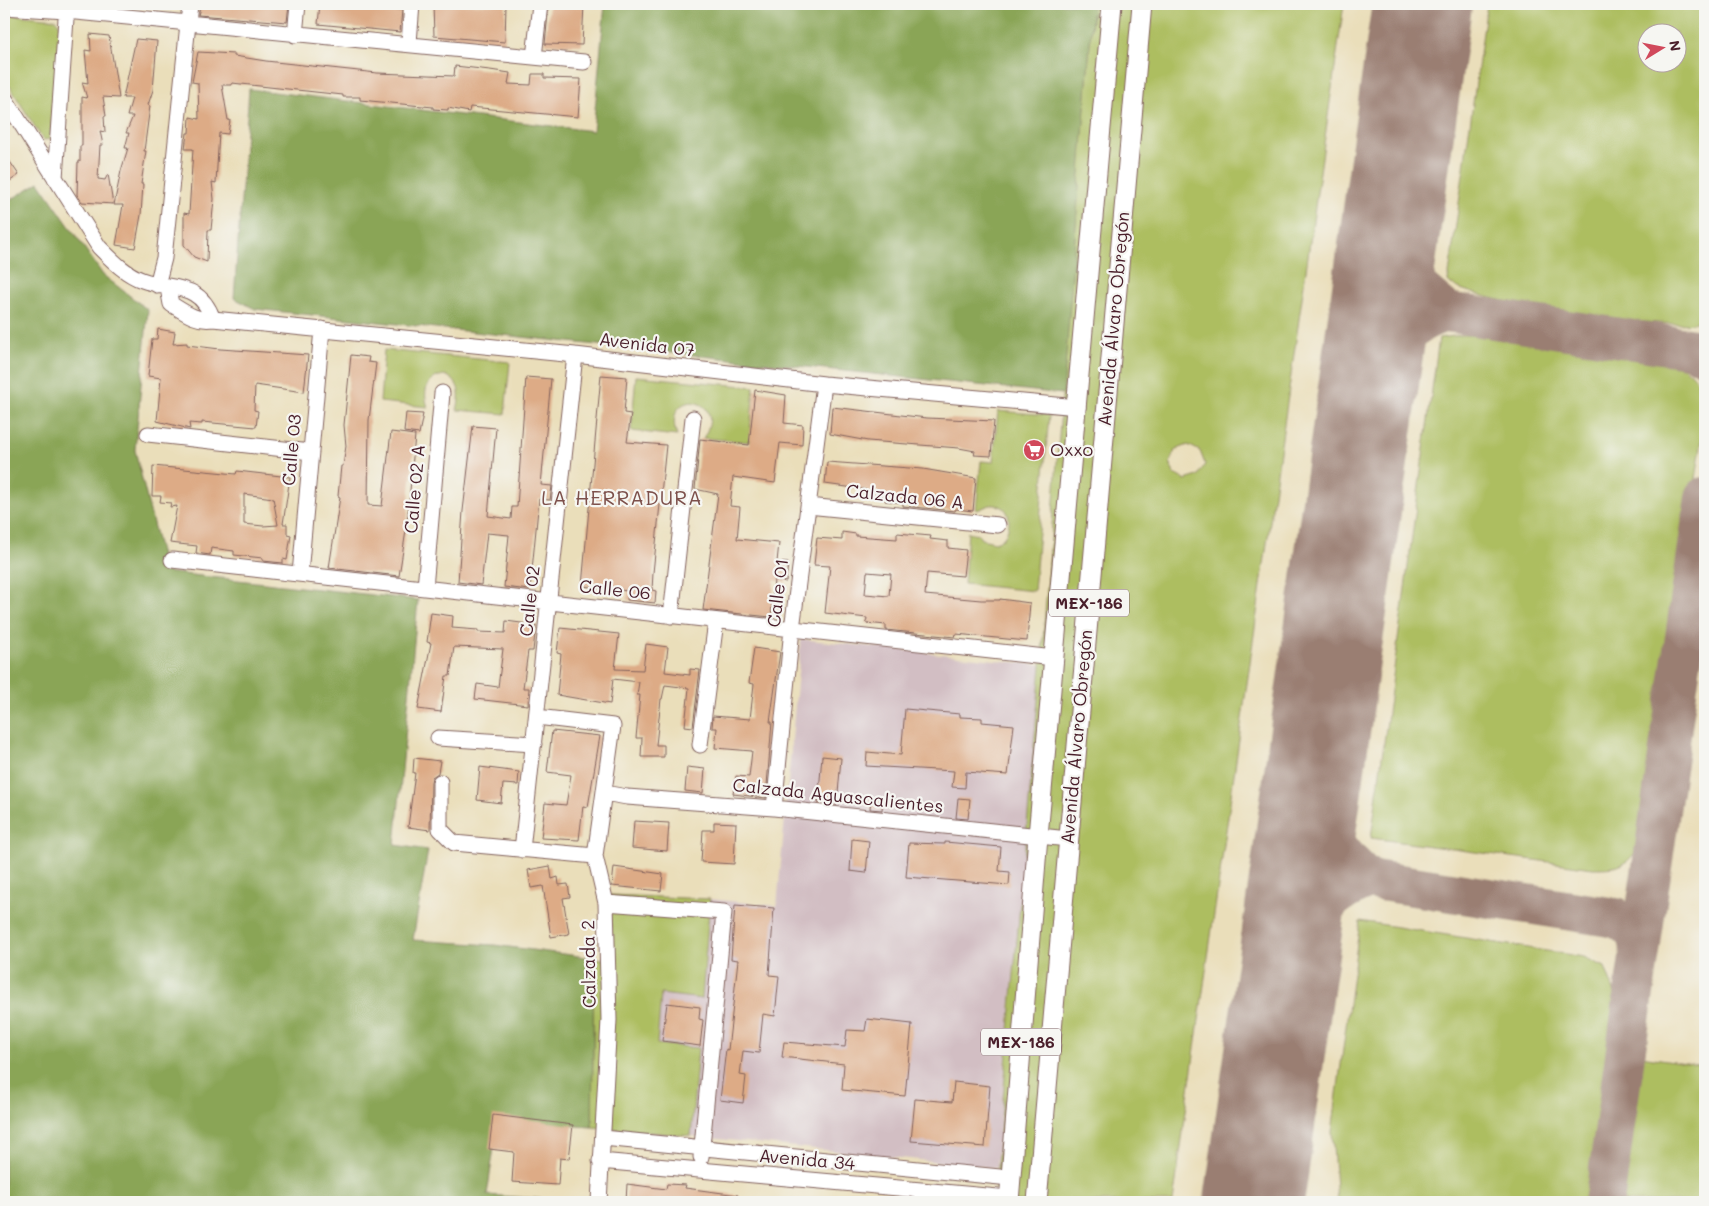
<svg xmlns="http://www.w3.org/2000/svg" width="1709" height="1206" font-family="Mali,sans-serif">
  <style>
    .industrial { fill: #d2bec3 }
    .green { fill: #adbe61; stroke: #7c6e46; fill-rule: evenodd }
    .forest { fill: #8aa557; stroke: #6a6241 }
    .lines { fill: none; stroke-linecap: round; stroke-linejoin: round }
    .taxiway { stroke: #9a7e72; stroke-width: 40 }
    .runway { stroke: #9a7e72; stroke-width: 100 }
    .building { fill: #ddab86; fill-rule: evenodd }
    .minor-casing { stroke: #82625d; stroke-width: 17 }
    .major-casing { stroke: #82625d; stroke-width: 21 }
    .minor { stroke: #fff; stroke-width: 15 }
    .major { stroke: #fff; stroke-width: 19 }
    .labels { text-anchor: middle; stroke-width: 4.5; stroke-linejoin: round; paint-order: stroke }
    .shield { fill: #f6f6f2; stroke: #7e6067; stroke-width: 1 }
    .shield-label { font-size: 16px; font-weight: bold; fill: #4a1f2b }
    .street-label { font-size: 18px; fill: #4a1f2b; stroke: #f6f6f2 }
    .poi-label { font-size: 18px; fill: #4a1f2b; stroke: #f6f6f2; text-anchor: start }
    .quarter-label { font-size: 20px; letter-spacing: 1px; fill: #7d504b; stroke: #f6f6f2 }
  </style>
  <rect width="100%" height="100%" fill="#f6f6f2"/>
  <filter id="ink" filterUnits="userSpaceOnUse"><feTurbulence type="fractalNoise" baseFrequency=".02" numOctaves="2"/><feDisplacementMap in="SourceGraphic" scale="10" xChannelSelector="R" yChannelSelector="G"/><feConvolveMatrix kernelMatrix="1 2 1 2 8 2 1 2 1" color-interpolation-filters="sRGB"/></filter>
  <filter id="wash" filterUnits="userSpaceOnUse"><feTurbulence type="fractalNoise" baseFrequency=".0096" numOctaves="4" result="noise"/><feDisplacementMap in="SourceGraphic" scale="20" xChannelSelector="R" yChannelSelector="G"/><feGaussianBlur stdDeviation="1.12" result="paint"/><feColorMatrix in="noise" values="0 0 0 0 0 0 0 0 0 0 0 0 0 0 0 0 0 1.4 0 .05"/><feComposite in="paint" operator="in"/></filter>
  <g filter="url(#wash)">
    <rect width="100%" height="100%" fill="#eadeba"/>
    <path class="industrial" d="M801,639L1041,665L996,1168L691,1136L698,1048L657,1044L661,994L702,998L710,899L777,906Z"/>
    <path class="green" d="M1093,4H1344L1173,1202H994L1041,665ZM1188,445L1200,451L1205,464L1198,476L1185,480L1174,474L1170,463L1175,450Z
      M1487,4H1705V316C1702,320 1697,322 1692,323C1663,329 1460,301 1448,281ZM1646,32H1676V62H1646Z
      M4,14L56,19L61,27L50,139L43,140L4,77Z
      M1462,335L1514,336L1674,361C1709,380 1706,403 1702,439L1641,844C1626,867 1620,868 1593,868L1371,838L1439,338Z
      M384,350L510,362L505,414L457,410C461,395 461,382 445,375C427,377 422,391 428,407L380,402Z
      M636,376L754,387L749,442L703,438C731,396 660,386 677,436L631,431Z
      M998,411L1049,415L1034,591L964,584L968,532L978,534L981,539L995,542L1003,539C1011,528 1013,506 995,505C987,504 983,509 976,510L981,461L993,462Z
      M610,895L710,899L702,999L661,994L657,1044L698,1048L691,1136L592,1127L594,958L612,960Z
      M1360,921L1584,957L1605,967L1616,996L1588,1202H1337L1332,1132Z
      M1641,1056L1705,1066V1202H1620Z"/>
    <path class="forest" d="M605,4H1093L1063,394L255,309L234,298L249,89L593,131Z
      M39,182L103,275L148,310L135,450L165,572L418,600L395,845L428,850L413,940L494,945L594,958L592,1127L498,1121L487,1195L588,1202H4V204Z"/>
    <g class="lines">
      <path class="taxiway" d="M1393,213V239L1405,272L1413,283L1447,312L1694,349L1705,356
        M1367,397C1378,357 1405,323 1447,312
        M1314,772C1314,819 1333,848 1368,879L1616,918C1632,926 1638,935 1640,952
        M1287,965C1300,924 1327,895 1368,879
        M1257,1186V1202
        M1604,1202L1705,497"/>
      <path class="runway" d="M1254,1202L1422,4"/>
    </g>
    <g id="blocks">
      <path class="building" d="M201,4H289L287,22L198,15Z
        M320,4H390L389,9L402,10L400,32L318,24Z
        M433,4L506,5L505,42L434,36Z
        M549,4H584L582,45L545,44Z
        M90,34L109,36L119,98L103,97L106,116H104L105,132L100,131L103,145H100L98,179L105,180L108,174L113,204L82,202L77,195L78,162H80V146H82V97L87,98L82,82L88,83L85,50L91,51Z
        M136,39L157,41L153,90L148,105L150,106L144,151H146L141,184H143L141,215L135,248L116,245L123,205H114L121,171L128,148H125L129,133H126L133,116H127L132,98H123Z
        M198,52L234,54V56L266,61L377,73L454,76L455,66L490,70L510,73L508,84L531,85L532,74H544V78L581,79L578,117L470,107L469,112L448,108V110L433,109V107L360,100V97H343V95L232,83V85H222L228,120H230L228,134L219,133L216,183L212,182L214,199L211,230H208L207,262L194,257L184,245V213L189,214L193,149H185L187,133H189L190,117L199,119L198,83L192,82Z
        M4,153L19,175L4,185Z
        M158,329L175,332L173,344L187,343V345L220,349L308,355L304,392L255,385L254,410L258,411L256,427L202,422V424L189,423L190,429L157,421L161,378L148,376L152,339H157Z
        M351,355L369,357L368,362L376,363L369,420L368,505L382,506L391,432L415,435L407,524L399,576L329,568L340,497L338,496L341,466H343L346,446L344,425Z
        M601,375L627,377L624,413L631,414L627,442L666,445L653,573L652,590L656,591L655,603L627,600L628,591L582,586Z
        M526,377L551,379L541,485L552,486L550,500L539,499L530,590L504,587L509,535L487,533L481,585L458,582L463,511L473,426L496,428L488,516L511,519L512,507H517Z
        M755,390L786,395L784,423L803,425L802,445L780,443L775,483L733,477L730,506L740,507L737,539L779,543L777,562L788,563L786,582L774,580L771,617L703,610L718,494L695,489L700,439L749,445Z
        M832,407L927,418L994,421L991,456L974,455L975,451L959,448L868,441L830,434Z
        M406,413L423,414L419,434L404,432Z
        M827,462L923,469L976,478L973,511L956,509L955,511L903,506V503L885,501L886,496L868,495L869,490L825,484Z
        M153,466L236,474L237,471L290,477L283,524H287V534L291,535L287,560L283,559V563L263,561V558L234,555V551L211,548L210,555L196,553L197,546L170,543L177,506L170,507L171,503L160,502L161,496H152ZM244,494L273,498L278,525L263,526L244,524Z
        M842,532L856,534V536L897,539V533L931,536L930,539L948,541V548L966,550L963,576L927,573L925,595L981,600H1000V599L1030,603L1027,641L956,634L955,637L886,630V625L866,623L867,618L825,613L830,566L814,565L817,538L842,540ZM867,572L891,574L889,596L865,594Z
        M431,613L453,616L452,628L478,630V632L505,633L506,621L536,625L533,651H528L523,688H529L528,705L475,699L477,684L498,687L503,649L454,647L450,676H446L441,712L418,709L431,643L427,642Z
        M560,628L619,634L615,669L643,670L646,644L668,647L665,672L690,675V669L700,670L693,727L685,726L689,688L665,685L662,699H661L656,745H664V757H641L642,738H636L640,695H637L639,682L613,679L610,704L557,695L561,654L557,653Z
        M754,648L780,652L770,722H772L766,798L733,794L736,776L749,777L752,751L715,748L717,728H712L713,716L750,719L754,684L749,683Z
        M905,709L960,714V717L982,718V722L1014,725L1008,775L966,772L965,788L952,787L954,771L866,766L867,752L901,755Z
        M552,731L600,736L588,807L583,806L579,840L541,838L545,803L566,805L571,775L547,772Z
        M822,756L841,758L837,805L818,803Z
        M414,758L440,761L438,773L432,777L431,782L430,830L408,827L415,773H413Z
        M480,767L519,772L518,785L503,784L501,803L477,800Z
        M687,767L705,769L703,793L685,791Z
        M871,797L883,798L882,810L870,809Z
        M958,798L970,799L968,819L956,818Z
        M634,821L669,823L667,851L632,848Z
        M714,822L736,823L734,864L701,862L703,830H714Z
        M852,839L869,841L866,873L850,871Z
        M945,842L1001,847L999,871L1010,872L1009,885L906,877L909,843L945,844Z
        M550,866L552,879L558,877L559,885L568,884L570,897L563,898L569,934L551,937L543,886L531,888L528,870Z
        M614,867L663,874L661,891L612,886Z
        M735,905L774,908L769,975L779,976L775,1016L763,1014L759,1053L743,1051L740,1075L746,1076L743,1103L720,1100L726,1049L728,1050L738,960L731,959Z
        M667,1003L700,1007L699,1019L703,1020L700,1046L662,1041Z
        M867,1019L912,1024L905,1096L842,1090L844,1064L782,1057L784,1042L845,1047L847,1030L865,1031Z
        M954,1082L990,1086L985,1147L911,1141L915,1099L952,1102Z
        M493,1115L573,1125L569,1159L560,1158L558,1185L512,1182L514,1152L489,1149Z
        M627,1184L666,1189L667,1184L686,1185L685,1188L738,1195V1202H626Z"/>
    </g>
  </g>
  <g filter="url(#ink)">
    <use href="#blocks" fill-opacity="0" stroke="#82625d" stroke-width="1"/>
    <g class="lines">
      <g class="minor-casing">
        <path id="minor" d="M4,7L66,11L584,62
          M295,35L298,4
          M409,43L412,4
          M534,57L540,4
          M4,97L99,247C112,260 125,274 142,280C173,291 199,281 213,319
          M55,178L67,4
          M157,285L164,258L190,4
          M168,288L171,304C184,312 197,322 213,319L575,355L824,384L1078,407
          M148,434L311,452
          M808,506L998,525
          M172,560L1054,658
          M300,574L322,329
          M425,588L442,393
          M671,616L693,418
          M537,717L613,726L595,856L606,903L609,1020L599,1202
          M438,738L534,744
          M700,745L716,621
          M440,782V829L454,843L595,856
          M604,793L627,797L774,808L1068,839
          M774,808L792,629L824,384
          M522,850L575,355
          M606,903L724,912L701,1157
          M603,1138L1010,1178
          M600,1161L1009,1198"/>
      </g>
      <g class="major-casing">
        <path id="major" d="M1009,1202L1038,836L1112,4
          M1037,1202L1142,4"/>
      </g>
      <use href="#minor" class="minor"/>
      <use href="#major" class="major"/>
    </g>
  </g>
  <defs>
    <g id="supermarket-disc" transform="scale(1.125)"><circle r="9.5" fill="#d1495b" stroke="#f6f6f2"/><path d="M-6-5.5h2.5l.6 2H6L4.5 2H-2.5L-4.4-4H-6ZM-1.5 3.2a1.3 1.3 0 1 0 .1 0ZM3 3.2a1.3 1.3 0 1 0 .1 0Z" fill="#fff"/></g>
  </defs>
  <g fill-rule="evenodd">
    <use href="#supermarket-disc" x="1034" y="450"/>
  </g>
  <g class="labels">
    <g class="shield">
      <rect x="1049" y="589.5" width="80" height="27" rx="4"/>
      <rect x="981" y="1028.5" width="80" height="27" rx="4"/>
    </g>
    <g class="shield-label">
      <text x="1089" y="609">MEX-186</text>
      <text x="1021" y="1048">MEX-186</text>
    </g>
    <g class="street-label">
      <text transform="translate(1114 319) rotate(-85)" y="6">Avenida Álvaro Obregón</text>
      <text transform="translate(647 345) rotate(7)" y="6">Avenida 07</text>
      <text transform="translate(292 450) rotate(-85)" y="6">Calle 03</text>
      <text transform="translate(415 489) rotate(-85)" y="6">Calle 02 A</text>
      <text transform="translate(905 497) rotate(6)" y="6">Calzada 06 A</text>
      <text transform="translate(615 590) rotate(6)" y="6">Calle 06</text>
      <text transform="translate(778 593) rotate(-83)" y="6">Calle 01</text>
      <text transform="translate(530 601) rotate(-84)" y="6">Calle 02</text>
      <text transform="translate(1077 737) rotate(-85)" y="6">Avenida Álvaro Obregón</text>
      <text transform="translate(838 796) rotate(6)" y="6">Calzada Aguascalientes</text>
      <text transform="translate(589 964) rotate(-91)" y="6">Calzada 2</text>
      <text transform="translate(807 1160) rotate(5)" y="6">Avenida 34</text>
    </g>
    <g class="poi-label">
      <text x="1050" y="456">Oxxo</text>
    </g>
    <g class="quarter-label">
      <text x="622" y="505">LA HERRADURA</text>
    </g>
  </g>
  <rect width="1709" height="1206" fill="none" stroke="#f6f6f2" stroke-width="20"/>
  <g transform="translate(1662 48) rotate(80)"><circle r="24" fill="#f6f6f2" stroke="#b1a0a2"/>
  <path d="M0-4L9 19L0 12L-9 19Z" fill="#d1495b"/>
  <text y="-8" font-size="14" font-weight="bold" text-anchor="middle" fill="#4a1f2b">N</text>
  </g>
</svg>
